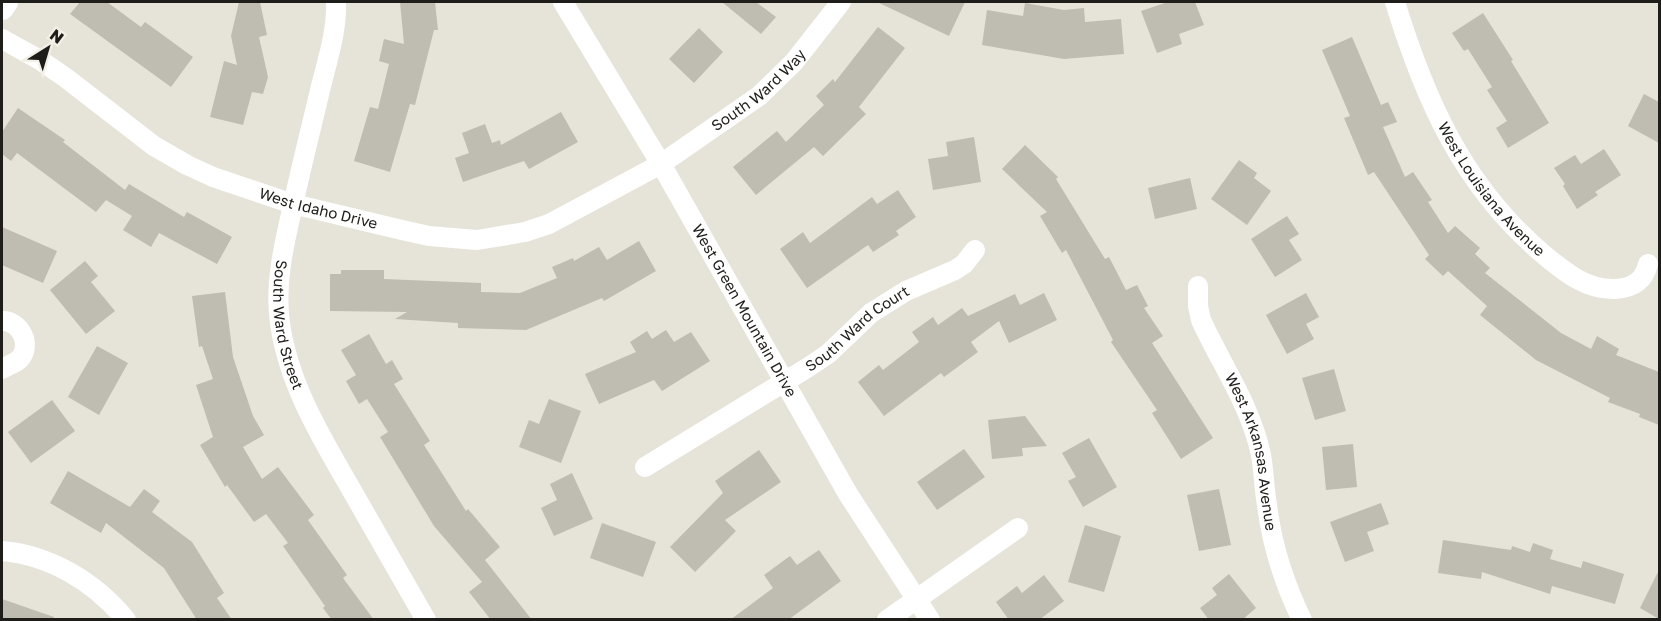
<svg xmlns="http://www.w3.org/2000/svg" width="1661" height="621" font-family="'Golos Text',sans-serif">
  <style>
    .building { fill: #bfbcb2 }
    .lines { fill: none; stroke-linecap: round; stroke-linejoin: round }
    .minor { stroke: #fff; stroke-width: 20 }
    .tertiary { stroke: #fff; stroke-width: 24 }
    .labels { text-anchor: middle; stroke-width: 6; stroke-linejoin: round; paint-order: stroke }
    .street-label { font-size: 15px; fill: #1e1d1a; stroke: #f3f0e7 }
  </style>
  <rect width="100%" height="100%" fill="#e6e3d9"/>
  <path class="building" d="M80,2H107L141,27L145,22L193,57L171,87L70,14Z
    M239,2H260L267,35L259,37L268,77L263,94L252,92L243,125L210,117L224,61L237,65L231,36Z
    M400,2H435L438,30H434L415,105L410,104L390,172L354,161L370,107L378,109L389,64L379,61L384,39L404,44Z
    M722,2H756L776,17L761,34Z
    M877,2H965L949,36Z
    M1168,2H1195L1204,25L1179,34L1182,44L1157,53L1141,11Z
    M1025,3L1064,10L1084,8L1085,22L1121,19L1124,54L1064,59L982,45L987,10L1023,16Z
    M1483,13L1513,60L1511,61L1549,123L1508,148L1496,128L1507,121L1487,90L1492,87L1468,49L1464,51L1452,33Z
    M878,27L905,48L859,107L866,114L823,156L814,147L756,195L733,167L777,131L786,142L824,105L816,96L833,79L835,82Z
    M699,28L723,52L694,83L669,59Z
    M1352,37L1381,105L1388,102L1397,122L1383,127L1405,177L1413,172L1432,200L1428,202L1448,233L1455,226L1480,248L1475,254L1490,268L1485,273L1561,333L1591,349L1597,336L1619,349L1616,355L1659,372V425L1639,417L1640,414L1608,402L1610,398L1536,360L1480,315L1487,306L1448,271L1443,276L1425,259L1429,255L1374,172L1368,175L1344,118L1350,116L1322,50Z
    M1644,94L1659,102V143L1628,126Z
    M18,108L65,140L63,142L125,190L129,184L184,217L187,212L232,237L217,264L159,233L151,247L123,230L132,216L106,200L96,212L17,153L11,161L2,154V132Z
    M561,112L578,142L529,169L524,161L463,182L455,158L469,153L462,133L485,124L492,143L500,140L501,145Z
    M974,137L981,182L933,190L928,159L948,156L946,142Z
    M1025,145L1058,177L1056,179L1105,259L1109,257L1126,290L1137,285L1148,306L1144,308L1163,336L1152,343L1213,438L1181,459L1152,413L1157,410L1111,342L1113,340L1066,250L1062,253L1040,216L1047,212L1002,169Z
    M1604,149L1621,175L1595,192L1598,195L1577,209L1563,186L1565,184L1554,168L1575,155L1581,164Z
    M1239,160L1257,173L1254,178L1271,191L1247,225L1211,199Z
    M1190,178L1197,209L1155,219L1148,188Z
    M898,190L916,217L896,231L899,235L873,252L868,245L807,288L780,249L803,232L810,243L872,197L877,204Z
    M1287,216L1299,234L1289,240L1302,260L1275,277L1251,239Z
    M2,227L57,251L43,283L2,265Z
    M639,241L656,271L604,301L602,298L526,330L458,328V323L395,319L407,312L330,311V274H341V270H384V279L481,283V292L520,293L557,278L552,267L573,258L574,261L599,247L607,260Z
    M85,261L98,276L91,282L115,311L86,334L50,290Z
    M225,292L233,357L253,416L264,435L243,447L262,479L278,467L314,515L308,520L347,575L343,578L374,620H332L323,608L325,606L283,546L288,543L266,514L254,522L227,485L225,487L200,445L213,437L196,385L213,379L202,346L199,347L192,296Z
    M1044,293L1057,320L1009,343L999,321L971,342L978,352L944,377L941,373L884,416L858,382L879,365L883,370L919,342L912,332L933,317L938,325L962,308L968,316L1015,294L1020,305Z
    M1306,293L1319,317L1306,324L1314,339L1287,354L1266,315Z
    M666,330L674,342L691,332L710,361L662,391L654,380L599,404L585,374L636,352L630,342L647,331L652,339Z
    M369,334L386,364L392,360L403,379L394,384L430,441L424,445L466,511L468,509L500,547L485,560L532,620H491L469,592L482,582L434,526L380,437L388,432L367,399L359,404L346,381L356,375L341,350Z
    M97,346L128,363L99,415L68,397Z
    M1334,369L1346,411L1315,420L1302,378Z
    M549,399L581,411L561,463L519,447L529,420L539,424Z
    M52,400L75,431L31,463L8,432Z
    M1025,416L1047,446L1022,448L1023,456L992,459L988,420Z
    M1089,438L1117,487L1083,507L1068,481L1076,477L1062,453Z
    M1353,444L1357,487L1326,490L1322,447Z
    M964,449L985,477L937,510L917,482Z
    M759,450L781,482L725,520L736,531L695,572L670,547L723,493L715,481Z
    M68,471L130,507L144,489L160,501L152,512L192,542L224,593L217,598L232,620H197L164,568L106,523L101,533L50,503Z
    M572,473L593,519L554,536L541,508L557,500L550,484Z
    M1219,489L1231,545L1199,551L1187,495Z
    M1381,503L1389,524L1367,532L1374,551L1345,562L1330,522Z
    M602,523L656,542L643,577L590,558Z
    M1085,525L1121,536L1104,592L1068,582Z
    M1443,540L1511,550L1512,546L1530,552L1533,543L1553,550L1550,559L1581,568L1583,561L1624,574L1615,604L1552,586L1550,594L1482,572L1481,579L1438,573Z
    M819,550L841,581L788,620H730L773,588L764,575L790,556L797,565Z
    M1659,570V619L1640,608Z
    M1229,574L1256,608L1242,620H1209L1200,608L1217,595L1212,588Z
    M1044,575L1064,601L1039,620H1009L996,602L1017,586L1022,593Z
    M2,599L54,617L53,620H2Z"/>
  <g class="lines">
    <g class="minor">
      <path id="s1" d="M336,2C337,31 328,58 321,86C312,125 302,163 294,201C285,240 274,283 280,323C288,383 321,437 351,489C376,533 401,576 426,620"/>
      <path id="s2" d="M563,2L661,164L848,494L930,620"/>
      <path id="s3" d="M1395,2C1425,100 1463,186 1543,254C1565,272 1586,290 1615,289C1633,288 1644,281 1648,264"/>
      <path id="s4" d="M2,39L40,60L66,78L154,146L187,165L213,177L293,204L402,230L429,236L477,240L525,232L549,224L661,164L759,96L794,62L841,2"/>
      <path id="s5" d="M1198,286V306L1201,320C1221,364 1251,406 1261,455C1264,471 1264,489 1267,505C1272,546 1284,583 1302,620"/>
      <path d="M2,321C18,320 31,341 22,356C18,363 8,365 2,369"/>
      <path id="s6" d="M645,467L807,368L828,354L871,313L906,291L955,270L964,264L975,250"/>
      <path d="M2,551C50,555 95,582 126,620"/>
      <path d="M887,620L1018,528"/>
    </g>
    <path class="tertiary" d="M2,8L6,2"/>
  </g>
  <g class="labels">
    <g class="street-label">
      <text dy="5" stroke="none"><textPath href="#s4" startOffset="849">South Ward Way</textPath></text>
      <text dy="5" stroke="none"><textPath href="#s3" startOffset="213">West Louisiana Avenue</textPath></text>
      <text dy="5" stroke="none"><textPath href="#s4" startOffset="363">West Idaho Drive</textPath></text>
      <text dy="5" stroke="none"><textPath href="#s2" startOffset="358">West Green Mountain Drive</textPath></text>
      <text dy="5" stroke="none"><textPath href="#s1" startOffset="330">South Ward Street</textPath></text>
      <text dy="5" stroke="none"><textPath href="#s6" startOffset="254">South Ward Court</textPath></text>
      <text dy="5" stroke="none"><textPath href="#s5" startOffset="177">West Arkansas Avenue</textPath></text>
    </g>
  </g>
  <rect width="1661" height="621" fill="none" stroke="#1e1d1a" stroke-width="6"/>
  <g transform="translate(48 48) rotate(37)" stroke="#f3f0e7" stroke-width="4.5" paint-order="stroke">
  <path d="M0-4.5L10 22L0 15L-10 22Z" fill="#1e1d1a"/>
  <text y="-9" font-size="16" font-weight="bold" text-anchor="middle" fill="#1e1d1a">N</text>
  </g>
</svg>
